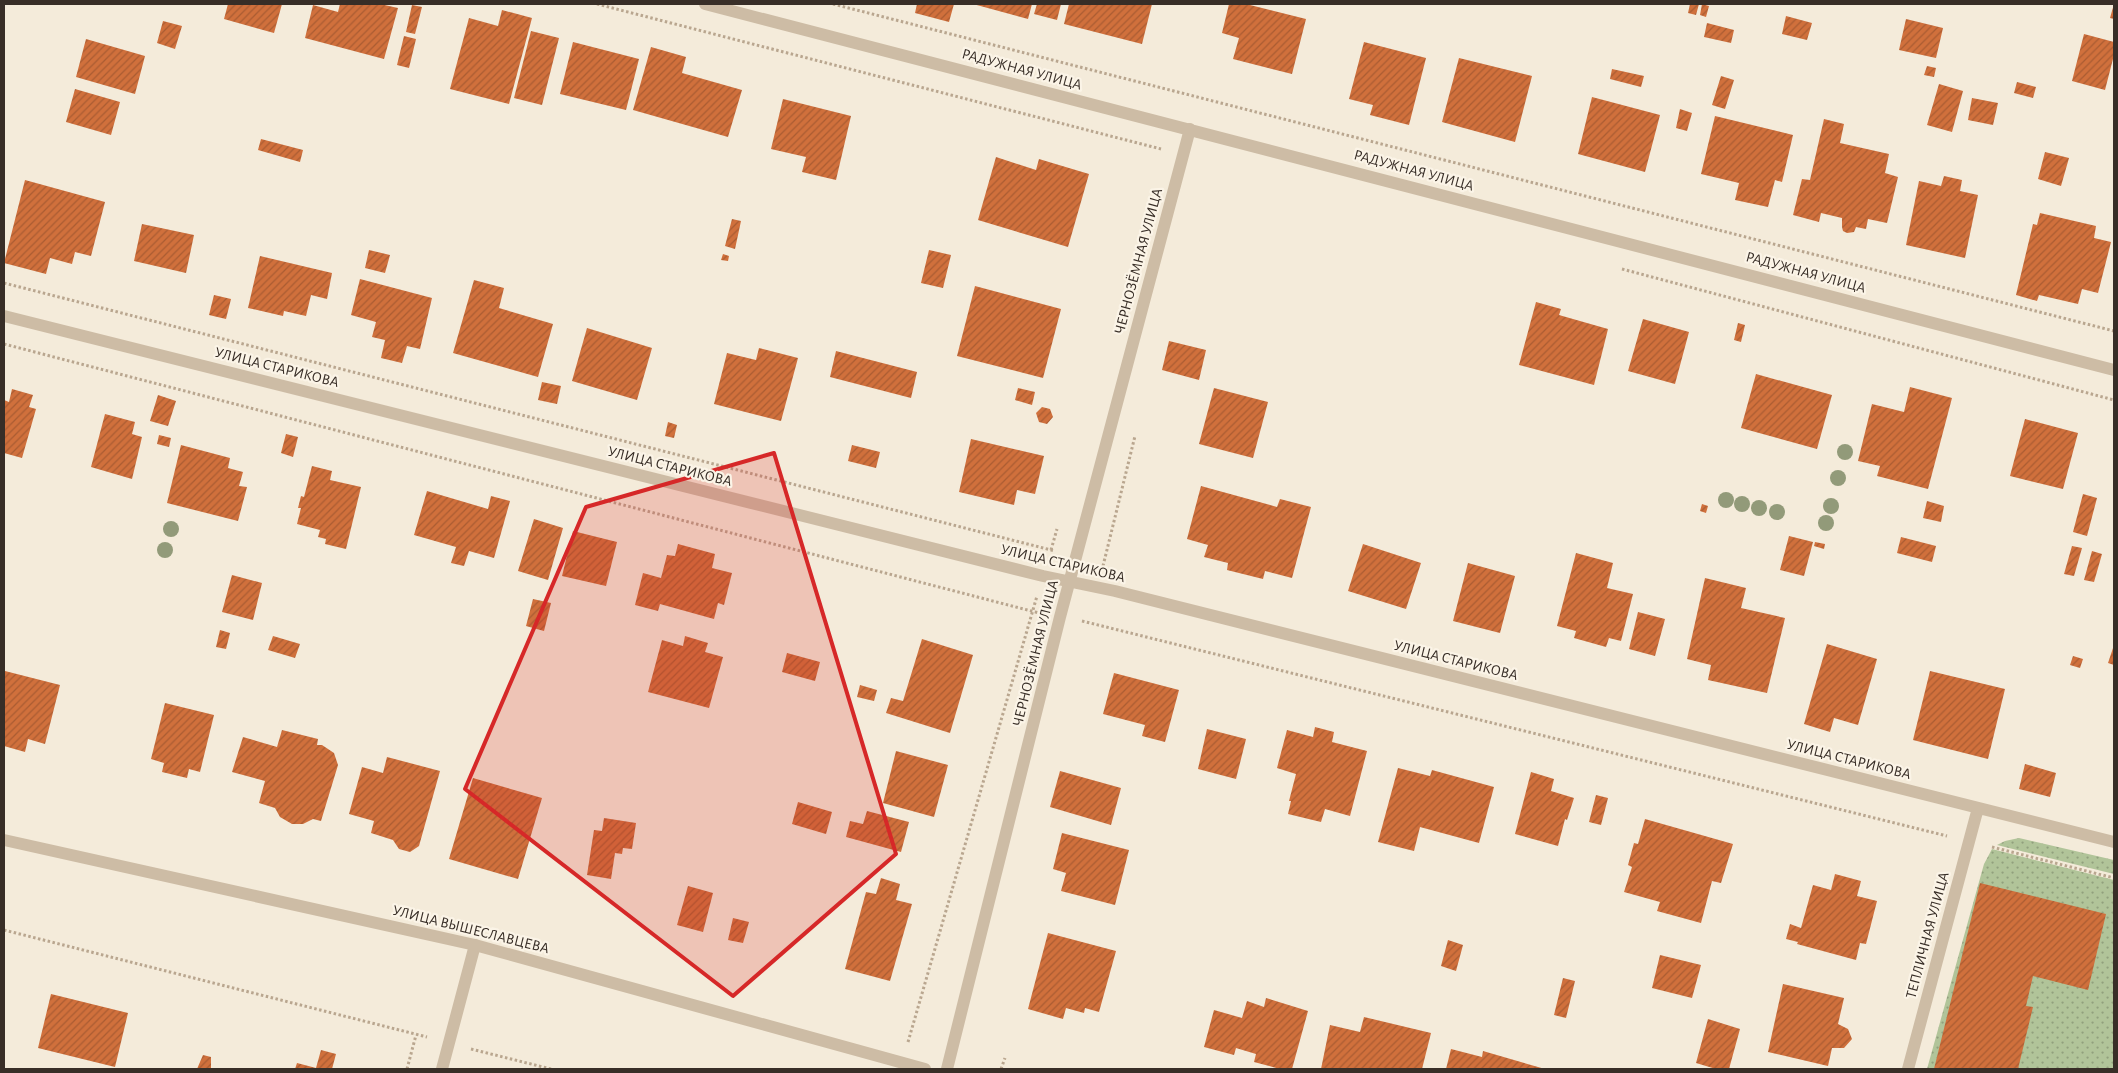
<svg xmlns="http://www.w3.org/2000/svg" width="2118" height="1073" font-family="'Alegreya Sans',sans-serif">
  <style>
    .grass { fill: url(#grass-dots) }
    .building { fill: url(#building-hatch) }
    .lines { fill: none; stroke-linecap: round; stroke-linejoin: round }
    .path { stroke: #b9a68f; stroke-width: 3; stroke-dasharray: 2.5 2.5; stroke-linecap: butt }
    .minor { stroke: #cdbca5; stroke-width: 12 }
    .tertiary { stroke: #cdbca5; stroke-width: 12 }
    .tree { fill: #929a79 }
    .marked { fill: #d62828; fill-opacity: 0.2; stroke: #d62828; stroke-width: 4; stroke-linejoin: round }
    .labels { text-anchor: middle; stroke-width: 4.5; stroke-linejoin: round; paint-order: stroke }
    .street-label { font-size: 15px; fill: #382e27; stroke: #fbf4e7 }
  </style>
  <defs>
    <pattern id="grass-dots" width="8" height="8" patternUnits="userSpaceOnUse" patternTransform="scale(1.25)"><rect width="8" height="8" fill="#b1c499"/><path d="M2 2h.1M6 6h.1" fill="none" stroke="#91a07d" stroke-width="1.8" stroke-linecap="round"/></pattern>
    <pattern id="building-hatch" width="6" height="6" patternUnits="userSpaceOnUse" patternTransform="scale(1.25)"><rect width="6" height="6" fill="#d0703c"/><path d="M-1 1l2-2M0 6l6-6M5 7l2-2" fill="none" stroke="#aa5c32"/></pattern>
  </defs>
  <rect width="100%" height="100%" fill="#f4ebda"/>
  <path class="grass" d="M2019,838L2114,860V874L1997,845L2005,841Z
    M1992,849L2114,880V1069H1927L1984,864Z"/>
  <path class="building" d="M228,4H282L274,33L224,19Z
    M340,4H380L398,8L384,59L305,38L313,5L338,12Z
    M917,4H954L949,22L915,13Z
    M973,4H1032L1028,19Z
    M1037,4H1061L1057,20L1034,14Z
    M1069,4H1152L1142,44L1064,24Z
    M1229,4H1246L1306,19L1292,74L1233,59L1239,38L1222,33Z
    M1690,4H1699L1696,15L1688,13Z
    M1702,4L1709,6L1706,17L1700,15Z
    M2114,4V19L2110,18Z
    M412,5L422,7L415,34L406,32Z
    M502,10L532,18L509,104L450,89L469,18L498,26Z
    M1786,16L1812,23L1807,40L1782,34Z
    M1906,19L1943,28L1936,58L1899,50Z
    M163,21L182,26L175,49L157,43Z
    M1707,23L1734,30L1731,43L1704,37Z
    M531,31L559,38L542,105L514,98Z
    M2084,34L2114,42V55L2105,90L2072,81Z
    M404,36L416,39L409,68L397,65Z
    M86,39L145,56L135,94L76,77Z
    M573,42L639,59L626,110L560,94Z
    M1364,42L1426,58L1409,125L1370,115L1373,105L1349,99Z
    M651,47L686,57L682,73L742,90L728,137L633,110Z
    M1459,58L1532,76L1515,142L1442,122Z
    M1927,66L1936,68L1934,77L1924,75Z
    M1612,69L1644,76L1641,87L1610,79Z
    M1721,76L1734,80L1725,109L1712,105Z
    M2017,82L2036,87L2033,98L2014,93Z
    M1939,84L1963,91L1952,132L1927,125Z
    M75,89L120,102L111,135L66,122Z
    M1592,97L1660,115L1645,172L1578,154Z
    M1972,98L1998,103L1993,125L1968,120Z
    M783,99L851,116L836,180L802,172L806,157L771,149Z
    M1680,109L1692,113L1687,131L1676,128Z
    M1715,116L1793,135L1782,182L1775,180L1768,207L1735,200L1739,183L1701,174Z
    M1824,119L1844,124L1840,143L1889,154L1885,173L1898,177L1887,223L1868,219L1866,229L1856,227L1854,232L1847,233L1843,231L1842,227V218L1821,213L1819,222L1793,215L1802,179L1810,180Z
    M261,139L303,150L300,162L258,150Z
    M2045,152L2069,158L2061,186L2038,179Z
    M996,157L1036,170L1039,159L1089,174L1068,247L978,220Z
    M1944,176L1962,180L1960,191L1978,195L1965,258L1906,245L1919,181L1941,186Z
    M25,180L105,202L91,256L75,252L72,264L50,258L46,274L4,263Z
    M2040,213L2096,226L2094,238L2111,242L2098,293L2082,289L2078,304L2039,295L2037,301L2016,295L2033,224L2037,225Z
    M732,219L741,221L735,249L725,246Z
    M142,224L194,235L186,273L134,261Z
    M369,250L390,255L385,273L365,268Z
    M929,250L951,255L943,288L921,283Z
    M723,254L729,256L728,261L721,260Z
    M260,256L332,273L327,299L311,295L306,316L284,311L283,316L248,308Z
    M360,279L432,298L420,349L407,346L402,363L381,358L385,340L372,337L376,322L351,315Z
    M474,280L504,288L499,308L553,324L538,377L453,353Z
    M975,286L1061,309L1043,378L957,356Z
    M214,295L231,299L226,319L209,315Z
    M1536,302L1561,309L1559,315L1608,329L1594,385L1519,365Z
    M1643,319L1689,332L1675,384L1628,371Z
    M1738,323L1745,325L1741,342L1734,340Z
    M587,328L652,348L637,400L572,381Z
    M1169,341L1206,350L1199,380L1162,370Z
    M759,348L798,358L781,421L714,404L727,353L756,360Z
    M836,351L917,372L911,398L830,377Z
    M1756,374L1832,395L1817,449L1741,428Z
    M542,382L561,386L557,404L538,400Z
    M1910,387L1952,398L1928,489L1877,476L1880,466L1858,461L1872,404L1904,412Z
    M1018,388L1035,392L1032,405L1015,400Z
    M1214,388L1268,402L1253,458L1199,444Z
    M12,389L33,395L29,407L36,409L22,458L4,453V400L9,402Z
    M158,395L176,401L168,426L150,421Z
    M1042,407L1050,409L1053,417L1047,424L1039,422L1036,413Z
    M105,414L135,422L132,434L142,437L132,479L91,467Z
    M2025,419L2078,433L2063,489L2010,476Z
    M668,422L677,425L674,438L665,436Z
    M286,434L298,437L293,457L281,453Z
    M159,435L171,438L169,447L157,444Z
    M971,439L1044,456L1035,494L1017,490L1014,505L959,492Z
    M181,445L230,458L228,468L243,472L239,486L247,487L238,521L167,503Z
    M852,445L880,452L876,468L848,461Z
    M312,466L332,471L330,480L361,487L346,549L325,544L326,539L318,537L320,530L297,524L301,508H298L301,496L304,497Z
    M1201,486L1277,507L1280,499L1311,507L1292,578L1265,571L1263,579L1227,570L1228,563L1204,557L1208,545L1187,539Z
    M427,491L488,509L491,496L510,501L494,558L469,551L464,566L451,563L456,547L414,535Z
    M2083,494L2097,498L2087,536L2073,532Z
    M1927,501L1944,506L1941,522L1923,518Z
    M1702,504L1708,506L1706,513L1700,511Z
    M534,519L563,528L548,580L518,571Z
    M573,531L617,542L606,586L562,576Z
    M1789,536L1813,542L1804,576L1780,570Z
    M1901,537L1936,546L1932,562L1897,553Z
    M1815,542L1825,544L1824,549L1814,546Z
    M678,544L715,554L712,568L732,573L724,605L718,603L714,619L660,604L658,611L635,605L643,573L661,578L667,555L675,556Z
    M1363,544L1421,563L1406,609L1348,591Z
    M2072,546L2082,548L2074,576L2064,574Z
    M2092,551L2102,554L2094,582L2084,580Z
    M1576,553L1613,563L1607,588L1633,594L1621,641L1609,638L1606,647L1574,638L1576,631L1557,626Z
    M1468,563L1515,576L1500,633L1453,621Z
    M232,575L262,583L253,620L222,612Z
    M1705,578L1746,588L1741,608L1785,618L1767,693L1708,680L1711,665L1687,659Z
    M533,599L551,603L544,631L526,626Z
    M1638,612L1665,619L1655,656L1629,649Z
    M220,630L230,633L226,649L216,647Z
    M273,636L300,644L295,658L268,650Z
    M685,636L708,643L705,652L723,657L709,708L648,692L662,640L683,646Z
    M922,639L973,655L950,733L886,713L891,698L903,701Z
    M1827,644L1877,659L1858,725L1834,718L1830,732L1804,724Z
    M2114,645V665L2108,663Z
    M787,653L820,662L815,681L782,672Z
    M2073,656L2083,659L2080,668L2070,665Z
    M5,671L60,685L45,744L28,739L25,752L4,746Z
    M1930,671L2005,689L1988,759L1913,740Z
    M1114,673L1179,690L1165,742L1142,736L1145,725L1103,714Z
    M860,685L877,690L874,701L857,697Z
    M165,703L214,715L200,772L189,769L187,778L162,772L164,763L151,759Z
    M1315,727L1334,732L1332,742L1367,751L1350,816L1325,809L1321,822L1288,814L1291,801H1289L1296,774L1277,768L1287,730L1313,737Z
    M1207,729L1246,739L1236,779L1198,769Z
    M282,730L318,739L317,745H322L334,753L338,765L321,821L313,819L303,824H292L280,817L275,808L259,803L265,781L232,772L243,737L277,747Z
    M896,751L948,765L934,817L883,803Z
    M387,757L440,771L419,846L410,852L399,849L393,840L371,833L374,821L349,814L362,767L383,773Z
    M2025,764L2056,773L2050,797L2019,789Z
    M1398,768L1430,776L1432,770L1494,787L1479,843L1420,827L1414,851L1378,842Z
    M1060,771L1121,788L1111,825L1050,807Z
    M1531,772L1554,779L1551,791L1574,798L1567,820L1565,819L1558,846L1515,834Z
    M473,778L542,798L518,879L449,859Z
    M1596,795L1608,798L1601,825L1589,822Z
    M798,802L832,812L826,834L792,824Z
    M867,811L909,822L901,852L846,837L850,821L863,824Z
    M604,818L636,823L632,849L623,848L622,854L615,853L611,879L587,875L594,830L602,831Z
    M1645,819L1733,844L1721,883L1712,881L1701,923L1657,911L1660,902L1624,892L1632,867L1628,865L1634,843L1638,844Z
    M1062,833L1129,850L1115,905L1061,891L1066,873L1053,869Z
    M1835,874L1861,881L1857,896L1877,901L1866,944L1860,943L1856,960L1797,944L1798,942L1786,939L1790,924L1801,928L1813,885L1831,890Z
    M881,878L900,884L896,900L912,904L890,981L845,969L866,892L876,894Z
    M1980,883L2106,914L2088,990L2033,976L2026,1006L2033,1007L2018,1069H1934Z
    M688,886L713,893L703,932L677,925Z
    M733,918L749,922L743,943L728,940Z
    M1048,933L1116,951L1099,1012L1085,1008L1084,1013L1066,1008L1063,1019L1028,1009Z
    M1448,940L1463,945L1456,971L1441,966Z
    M1660,955L1701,965L1692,998L1652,988Z
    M1563,978L1575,981L1566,1018L1554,1015Z
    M1783,984L1844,998L1838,1024L1848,1029L1852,1039L1844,1048H1832L1828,1066L1768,1052Z
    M51,994L128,1013L115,1067L38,1048Z
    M1266,998L1308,1011L1292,1069H1280L1254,1062L1256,1054L1236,1048L1234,1055L1204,1047L1214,1010L1242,1018L1247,1001L1264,1007Z
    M1364,1017L1431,1033L1422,1069H1321L1330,1025L1360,1032Z
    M1708,1019L1740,1029L1729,1069H1716L1696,1063Z
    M1451,1049L1482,1057L1483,1051L1545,1069H1446Z
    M321,1050L336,1054L332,1069H295L297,1063L316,1068Z
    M203,1055L211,1057V1069H197Z"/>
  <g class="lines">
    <path class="path" d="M597,4L1161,149
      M833,4L2114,331
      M1622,269L2114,400
      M4,283L1055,551
      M4,344L1039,613
      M1051,550L1057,529
      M1103,566L1135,436
      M1082,621L1947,836
      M1992,847L2114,878
      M4,930L427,1037
      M908,1042L1037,596
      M471,1049L551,1069
      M407,1069L416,1035
      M1001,1069L1005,1058"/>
    <path class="minor" d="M705,4L2114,370
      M4,316L1043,576L1115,591L2114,842
      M442,1069L475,945
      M947,1069L1060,617L1190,129
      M1908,1069L1978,808"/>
    <path class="tertiary" d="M4,840L475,945L925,1069"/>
  </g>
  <g class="tree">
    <circle cx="1845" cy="452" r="8"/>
    <circle cx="1838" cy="478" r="8"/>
    <circle cx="1726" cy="500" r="8"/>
    <circle cx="1742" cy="504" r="8"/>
    <circle cx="1831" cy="506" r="8"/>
    <circle cx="1759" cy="508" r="8"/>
    <circle cx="1777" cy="512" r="8"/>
    <circle cx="1826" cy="523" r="8"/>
    <circle cx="171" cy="529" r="8"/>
    <circle cx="165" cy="550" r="8"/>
  </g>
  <path class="marked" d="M774,453L896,854L733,996L465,789L586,507Z"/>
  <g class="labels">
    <g class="street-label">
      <text transform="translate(1022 69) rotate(15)" y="5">РАДУЖНАЯ УЛИЦА</text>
      <text transform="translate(1414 170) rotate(15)" y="5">РАДУЖНАЯ УЛИЦА</text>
      <text transform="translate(1138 261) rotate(-75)" y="5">ЧЕРНОЗЁМНАЯ УЛИЦА</text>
      <text transform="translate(1806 272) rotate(15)" y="5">РАДУЖНАЯ УЛИЦА</text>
      <text transform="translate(277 367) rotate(14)" y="5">УЛИЦА СТАРИКОВА</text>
      <text transform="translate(670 466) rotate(14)" y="5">УЛИЦА СТАРИКОВА</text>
      <text transform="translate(1063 563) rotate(13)" y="5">УЛИЦА СТАРИКОВА</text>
      <text transform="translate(1035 653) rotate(-76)" y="5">ЧЕРНОЗЁМНАЯ УЛИЦА</text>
      <text transform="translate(1456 660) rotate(14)" y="5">УЛИЦА СТАРИКОВА</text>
      <text transform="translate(1849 759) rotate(14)" y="5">УЛИЦА СТАРИКОВА</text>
      <text transform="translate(471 929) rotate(14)" y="5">УЛИЦА ВЫШЕСЛАВЦЕВА</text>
      <text transform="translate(1927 935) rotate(-75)" y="5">ТЕПЛИЧНАЯ УЛИЦА</text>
    </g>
  </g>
  <rect width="2118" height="1073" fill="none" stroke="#382e27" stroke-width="10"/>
</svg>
